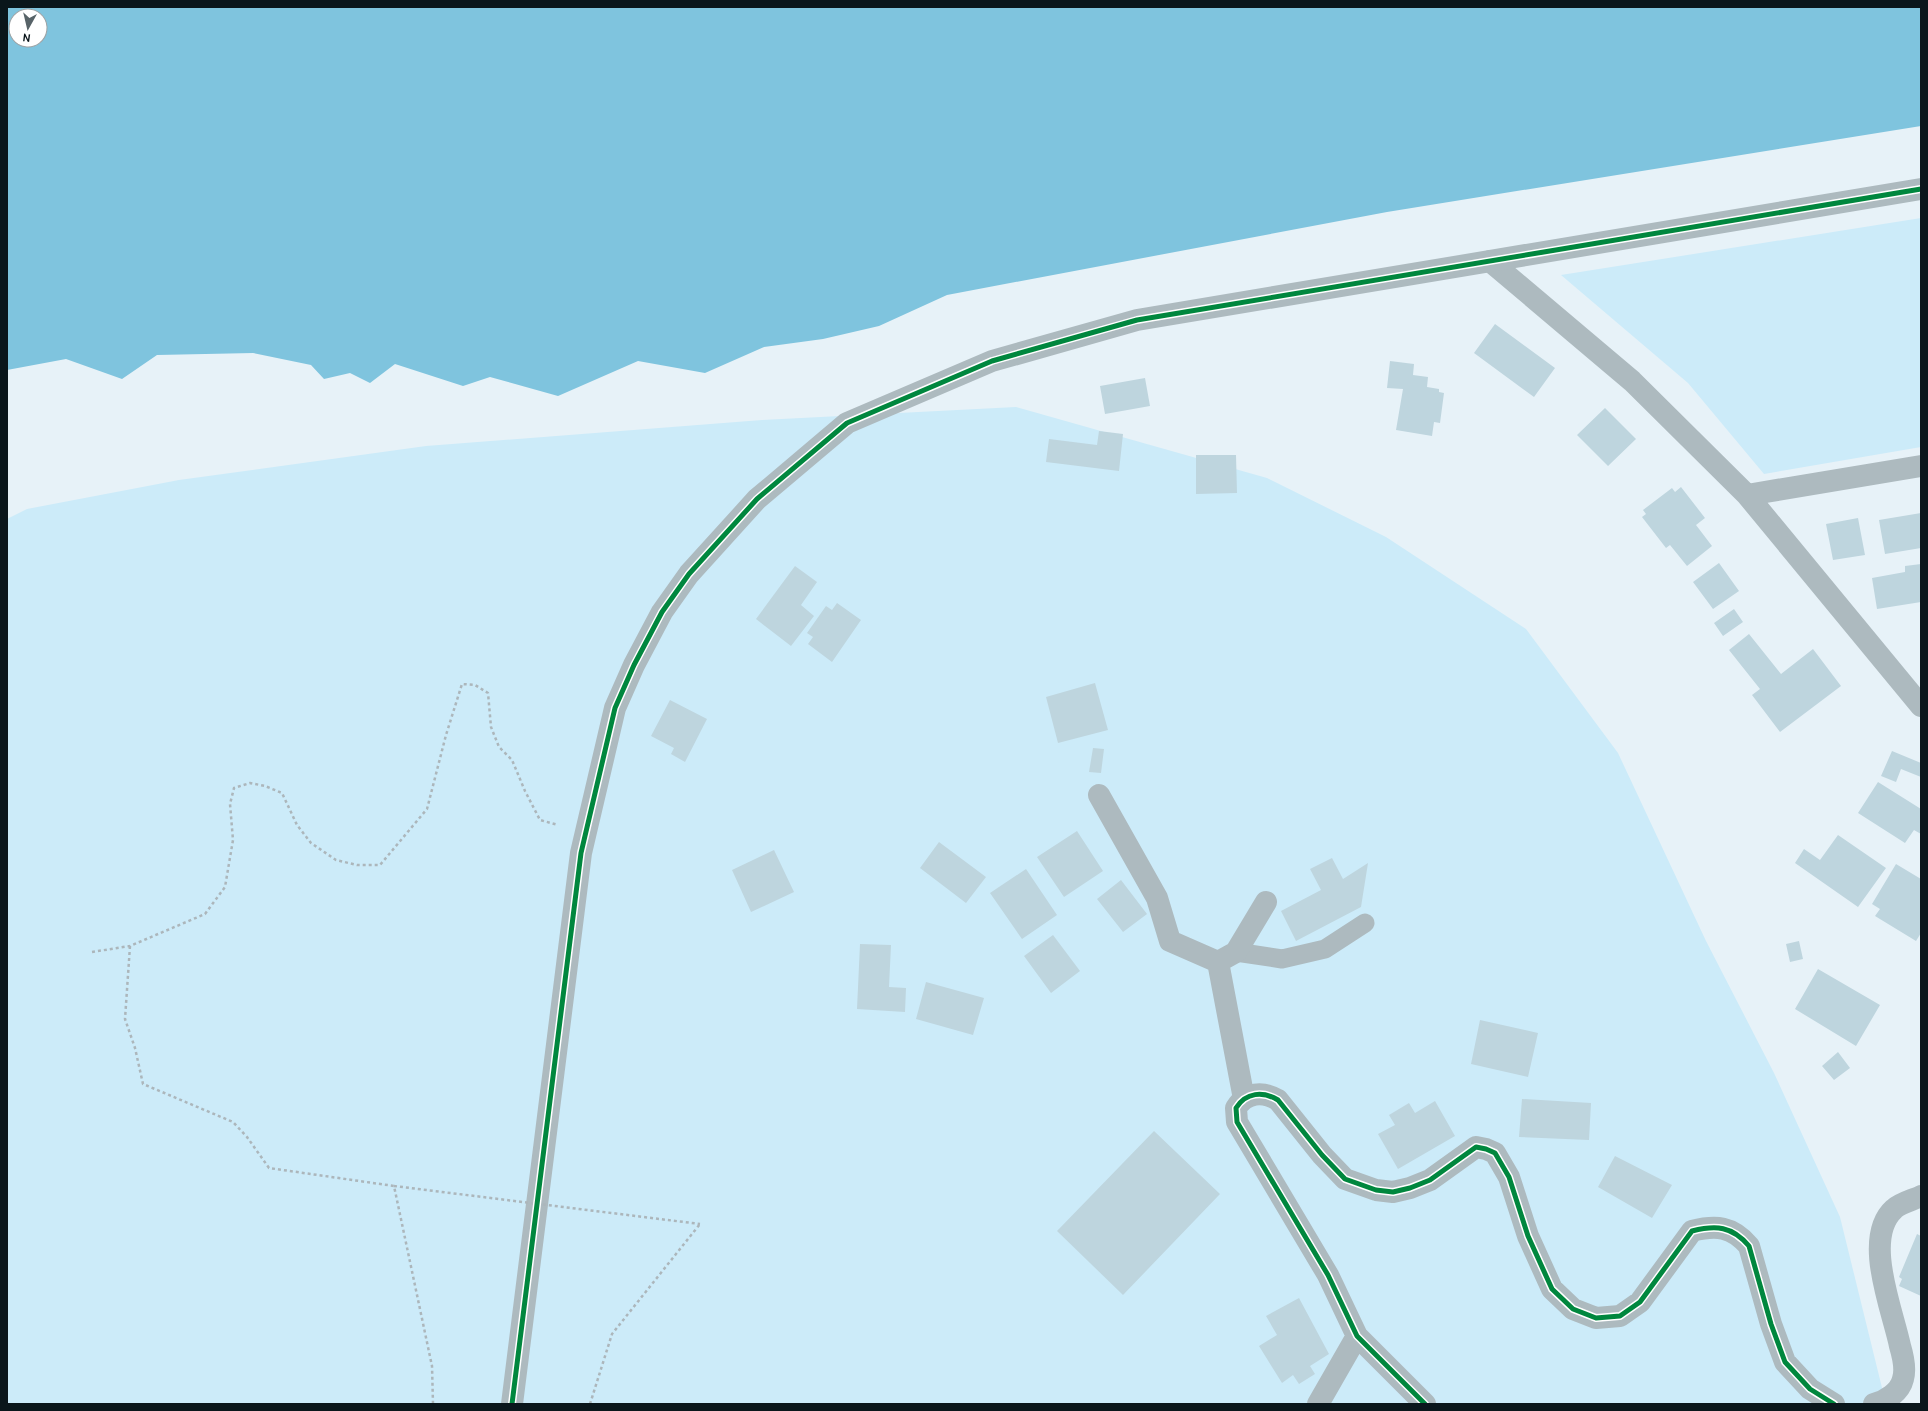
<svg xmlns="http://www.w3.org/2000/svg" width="1928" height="1411" font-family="Cabin,sans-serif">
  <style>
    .green { fill: #ccebf9 }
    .water { fill: #7fc4de; fill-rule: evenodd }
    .building { fill: #bed5de }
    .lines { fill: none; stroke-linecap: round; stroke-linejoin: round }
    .path { stroke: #acb6bb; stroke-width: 2.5; stroke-dasharray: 3 3; stroke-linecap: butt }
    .service { stroke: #adbabf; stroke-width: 19 }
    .minor { stroke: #adbabf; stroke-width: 22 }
    .tertiary { stroke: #adbabf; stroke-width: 22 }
    .path-bridge { stroke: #acb6bb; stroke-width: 2.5; stroke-dasharray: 3 3; stroke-linecap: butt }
    .cycleway-casing { stroke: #fff; stroke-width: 8 }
    .cycleway { stroke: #00873e; stroke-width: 5 }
  </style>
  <rect width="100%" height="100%" fill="#e7f2f8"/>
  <path class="green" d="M1921,218V447L1764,474L1688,383L1561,275Z
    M1016,407L1267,478L1386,537L1526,629L1618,753L1706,941L1774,1073L1840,1217L1886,1404H7V519L27,509L179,480L426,446L762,420Z"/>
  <path class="water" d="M7,7H1921V126L1387,212L947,295L879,326L823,339L764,347L705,373L638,361L558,396L490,377L463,386L395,364L370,383L350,373L324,379L311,365L253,353L157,355L122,379L66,359L7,370ZM16,16H40V40H16Z"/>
  <path class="building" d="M1495,324L1555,368L1534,397L1474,353Z
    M1390,361L1414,364L1413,375L1428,377L1427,387L1439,389V392L1444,393L1440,423L1434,422L1432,436L1396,430L1403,389L1387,388Z
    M1145,378L1150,406L1105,414L1100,386Z
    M1605,408L1636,439L1608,466L1577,435Z
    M1099,431L1123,434L1119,471L1046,462L1049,439L1097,445Z
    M1196,455H1236L1237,493L1196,494Z
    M1681,487L1705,518L1696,525L1712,546L1687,566L1670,545L1666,548L1642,517L1646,514L1643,510L1672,488L1675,492Z
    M1921,513V548L1885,554L1879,520Z
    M1858,518L1865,555L1833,560L1826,524Z
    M1719,563L1739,591L1713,609L1693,582Z
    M1921,564V602L1877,609L1872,578L1905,572V566Z
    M795,566L817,582L801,605L814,616L791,646L756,619Z
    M837,603L861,620L832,662L808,644L813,637L807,633L826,606L832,610Z
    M1734,609L1743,622L1723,636L1714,623Z
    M1749,634L1781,674L1813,649L1841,686L1780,732L1752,695L1760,689L1729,650Z
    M1095,683L1108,730L1058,743L1046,697Z
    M670,700L707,719L685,762L671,754L674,748L651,736Z
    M1093,748L1104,749L1101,773L1089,772Z
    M1892,751L1921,763V777L1901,769L1896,782L1881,776Z
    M1878,782L1921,809V834L1914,830L1905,843L1858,813Z
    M1077,831L1103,871L1064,897L1037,857Z
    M1838,835L1886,868L1858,907L1795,863L1804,849L1820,860Z
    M939,842L986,877L966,903L920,868Z
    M774,850L794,892L751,912L732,870Z
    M1332,858L1343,879L1368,863L1361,907L1296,941L1281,911L1321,890L1310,869Z
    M1896,864L1921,879V933L1916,941L1875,916L1880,909L1872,904Z
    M1026,869L1057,915L1022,939L990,893Z
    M1121,880L1147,914L1123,932L1097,899Z
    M1053,935L1080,971L1051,993L1024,956Z
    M1799,941L1803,959L1790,962L1786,944Z
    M860,944L891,945L889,987L906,988L905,1012L857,1009Z
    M1818,969L1880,1005L1856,1046L1795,1009Z
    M926,982L984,998L973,1035L916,1019Z
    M1480,1020L1538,1033L1528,1077L1471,1064Z
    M1838,1052L1850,1068L1834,1080L1822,1066Z
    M1522,1099L1591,1103L1589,1140L1519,1137Z
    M1435,1101L1455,1136L1398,1169L1378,1134L1395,1125L1389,1115L1409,1103L1415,1113Z
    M1154,1131L1220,1194L1123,1295L1057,1231Z
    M1615,1156L1672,1185L1652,1218L1598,1187Z
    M1917,1234L1921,1236V1296L1899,1286L1902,1279L1899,1277Z
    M1299,1298L1329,1354L1310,1366L1315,1374L1299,1384L1293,1375L1282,1383L1259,1346L1277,1335L1266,1316Z"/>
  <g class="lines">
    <path class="path" d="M130,946L125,1019L135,1048L143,1084L233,1122L247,1137L269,1168L394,1186L432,1366L433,1404
      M92,952L130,946L205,914L225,887L233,840L230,804L234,788L250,783L265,786L282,793L297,825L311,843L336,860L357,865H380L427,809L446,735L462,684L475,685L488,693L491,727L499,747L512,760L525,791L540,820L558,825
      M590,1404L612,1334L700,1224"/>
    <path class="service" d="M1236,952L1282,959L1325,949L1365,923"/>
    <path class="minor" d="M1490,261L1632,381L1747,495L1921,706
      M1747,495L1921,466
      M1099,795L1157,898L1170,941L1218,962
      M1218,962L1244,1099
      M1218,962L1236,952L1266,902
      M1318,1404L1357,1336
      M1425,1404L1357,1336L1328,1275L1237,1122L1236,1108C1246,1092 1263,1091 1278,1100L1322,1155L1345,1179L1376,1190L1393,1192L1410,1188L1430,1180L1476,1147L1486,1149L1495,1153L1509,1177L1528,1236L1552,1289L1573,1309L1596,1318L1620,1316L1640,1302L1692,1231C1716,1225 1732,1226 1749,1246L1771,1324L1785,1362L1810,1389L1834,1404
      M1874,1404C1886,1401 1900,1392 1903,1379C1906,1369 1903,1356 1900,1346C1893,1311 1862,1238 1894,1209C1900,1203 1913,1200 1921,1196"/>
    <path class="tertiary" d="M512,1404L581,853L615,708L634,665L662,612L689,574L757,499L847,423L992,361L1137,320L1921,189"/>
    <path class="path-bridge" d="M394,1186L700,1224"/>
    <g class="cycleway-casing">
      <path id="cycleway" d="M512,1404L581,853L615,708L634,665L662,612L689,574L757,499L847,423L992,361L1137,320L1921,189
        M1425,1404L1357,1336L1328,1275L1237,1122L1236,1108C1246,1092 1263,1091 1278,1100L1322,1155L1345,1179L1376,1190L1393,1192L1410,1188L1430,1180L1476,1147L1486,1149L1495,1153L1509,1177L1528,1236L1552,1289L1573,1309L1596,1318L1620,1316L1640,1302L1692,1231C1716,1225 1732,1226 1749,1246L1771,1324L1785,1362L1810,1389L1834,1404"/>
    </g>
    <use href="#cycleway" class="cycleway"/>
  </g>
  <rect width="1928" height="1411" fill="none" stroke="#0a161b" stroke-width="16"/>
  <g transform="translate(28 28) rotate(188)"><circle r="19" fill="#ffffff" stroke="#9da2a4"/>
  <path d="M0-3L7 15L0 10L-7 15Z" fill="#576368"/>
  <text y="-6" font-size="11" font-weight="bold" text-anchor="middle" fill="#0a161b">N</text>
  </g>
</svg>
